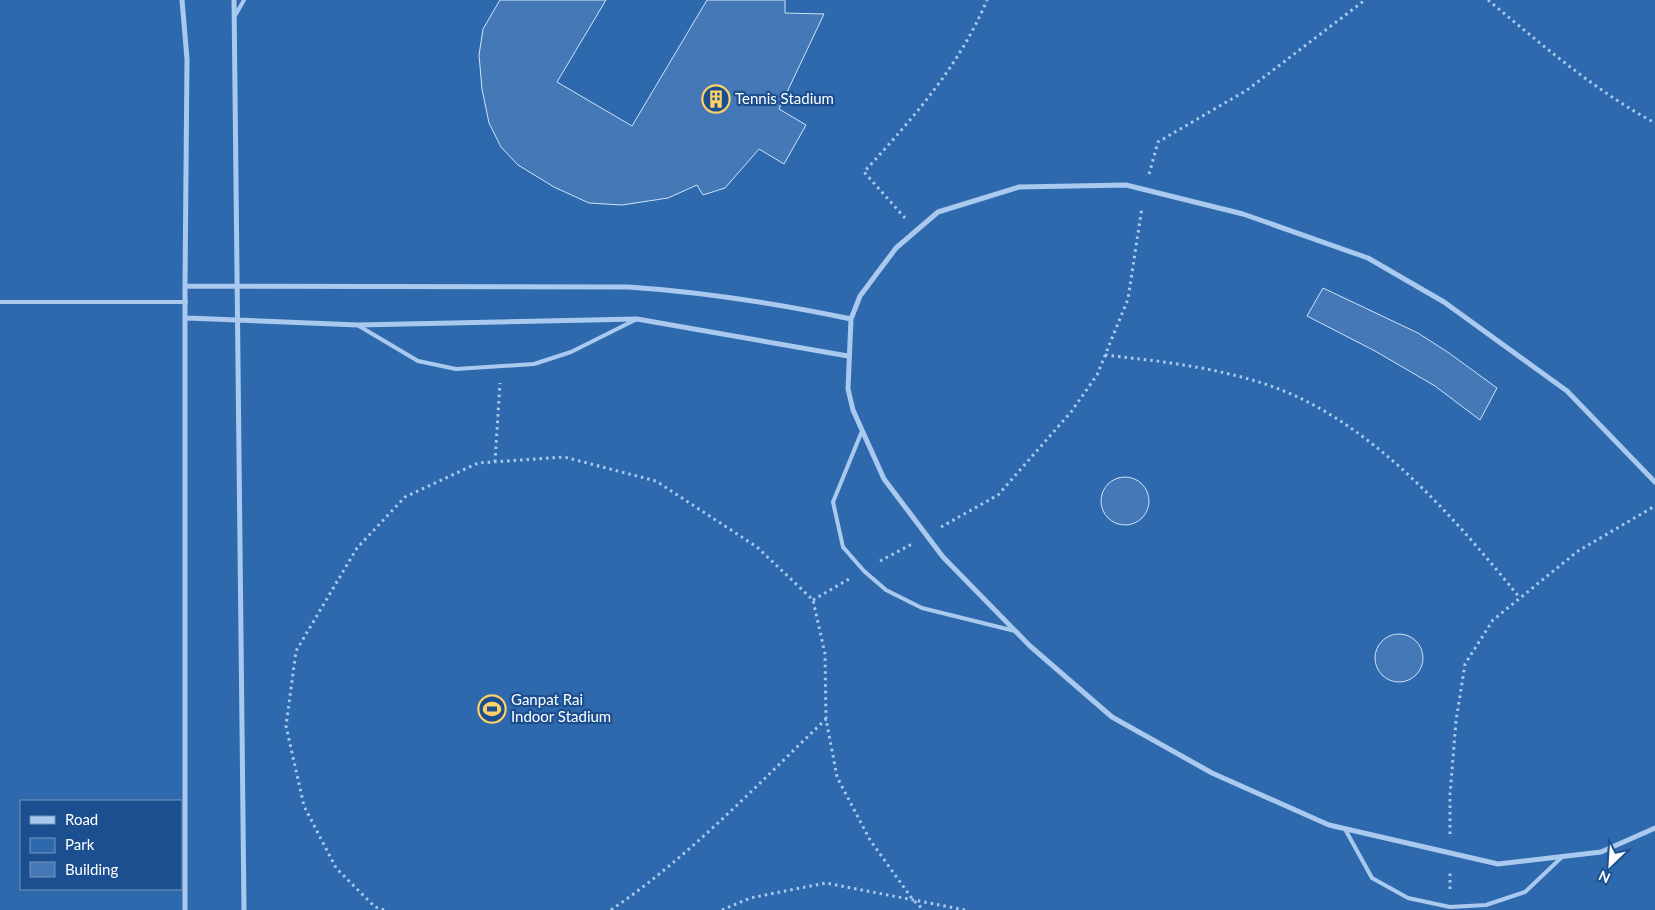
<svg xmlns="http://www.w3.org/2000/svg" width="1655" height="910" font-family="Lato,sans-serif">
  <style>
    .green { fill: #2e69ad; fill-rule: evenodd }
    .building { fill: #4478b7; stroke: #cfe3fa }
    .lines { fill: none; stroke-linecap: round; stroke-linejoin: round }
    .path { stroke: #a9c9ee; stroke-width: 3; stroke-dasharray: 2.5 4; stroke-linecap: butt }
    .service { stroke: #a9c9ee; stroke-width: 4 }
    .minor { stroke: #a9c9ee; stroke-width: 5 }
    .labels { text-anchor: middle; stroke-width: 4.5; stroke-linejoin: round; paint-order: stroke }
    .poi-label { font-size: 15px; fill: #fff; stroke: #1b4f8f; text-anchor: start }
  </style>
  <rect width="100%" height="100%" fill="#1b4f8f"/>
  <path class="green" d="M0,0H1655V910H0ZM21,801H181V889H21Z"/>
  <path class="building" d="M500,0H606L557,82L632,126L707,0H785V13L824,14L779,109L806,125L784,164L759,149L725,188L703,195L697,185L668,198L622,205L589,203L554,187L518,165L501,147L489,123L482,89L479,55L483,29Z
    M1323,288L1418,333L1449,353L1497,388L1480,420L1435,386L1375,351L1307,316Z
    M1101 501a24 24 0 1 1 48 0a24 24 0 1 1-48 0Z
    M1375 658a24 24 0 1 1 48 0a24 24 0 1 1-48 0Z"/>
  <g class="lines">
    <path class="path" d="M1488,0C1541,44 1594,90 1655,123
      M1149,174L1158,142L1247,90L1365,0
      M905,218L864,172C912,119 959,67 987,0
      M1105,355C1160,361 1213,367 1265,384C1369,418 1453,516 1520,598
      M495,462L500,383
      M941,527L998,495L1071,412L1097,375L1128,299L1142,207
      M880,561L912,544
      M813,600L849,579
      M1450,834V795L1456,721L1465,664L1493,620L1578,551L1655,506
      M1450,889V871
      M384,910L375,907L336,868L304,806L286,726L296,651L357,548L405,497L478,463L564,457L656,481L757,547L813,600L825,654L826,719L837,777L870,840L913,900L924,910
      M611,910C690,856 757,785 826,719
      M722,910L750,898L826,883L965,910"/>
    <path class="service" d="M236,14L244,0
      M0,302H186
      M359,326L418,361L456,369L534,364L571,352L635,320
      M862,431L833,502L843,547L864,571L886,590L922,608L1015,631
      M1345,829L1372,878L1408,898L1450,907L1486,905L1525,892L1563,856"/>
    <path class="minor" d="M182,0L187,59L185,286V910
      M234,0L244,910
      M185,286L628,287C706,292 774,303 851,319
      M187,318L358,325L637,319L848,356
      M1655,482L1567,391L1444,302L1368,258L1243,214L1126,185L1019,187L938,212L896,248L860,296L851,319L848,389L853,410L884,479L943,557L1030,646L1112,717L1212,773L1329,825L1498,864L1601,852L1655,828"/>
  </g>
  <defs>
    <g id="building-ring" transform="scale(1.4375)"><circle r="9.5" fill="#1b4f8f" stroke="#ffd166" stroke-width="1.5"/><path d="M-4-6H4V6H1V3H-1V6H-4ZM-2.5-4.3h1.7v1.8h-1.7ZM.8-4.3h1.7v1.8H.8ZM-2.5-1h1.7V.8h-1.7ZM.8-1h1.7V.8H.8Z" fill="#ffd166"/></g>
    <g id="stadium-ring" transform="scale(1.4375)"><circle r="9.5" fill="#1b4f8f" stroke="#ffd166" stroke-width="1.5"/><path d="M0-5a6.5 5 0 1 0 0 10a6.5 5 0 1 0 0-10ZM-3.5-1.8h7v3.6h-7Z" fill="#ffd166"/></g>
  </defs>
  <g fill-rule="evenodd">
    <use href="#building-ring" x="716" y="99"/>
    <use href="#stadium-ring" x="492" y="709"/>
  </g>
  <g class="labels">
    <g class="poi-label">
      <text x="735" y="104">Tennis Stadium</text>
      <text x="511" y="705">Ganpat Rai<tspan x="511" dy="17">Indoor Stadium</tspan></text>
    </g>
  </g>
  <rect x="20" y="800" width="162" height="90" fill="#1b4f8f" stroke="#7695bc"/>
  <rect x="30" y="816" width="25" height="8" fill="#a9c9ee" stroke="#7695bc"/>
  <text x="65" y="825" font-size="15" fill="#ffffff">Road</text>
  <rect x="30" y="838" width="25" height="15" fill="#2e69ad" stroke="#7695bc"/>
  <text x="65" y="850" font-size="15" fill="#ffffff">Park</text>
  <rect x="30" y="862" width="25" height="15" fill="#4478b7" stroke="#7695bc"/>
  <text x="65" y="875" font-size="15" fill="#ffffff">Building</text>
  <g transform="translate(1610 865) rotate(205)" stroke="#1b4f8f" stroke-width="4" paint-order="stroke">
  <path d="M0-4L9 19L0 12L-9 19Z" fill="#ffffff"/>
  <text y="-8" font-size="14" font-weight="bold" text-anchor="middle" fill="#ffffff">N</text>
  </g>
</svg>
